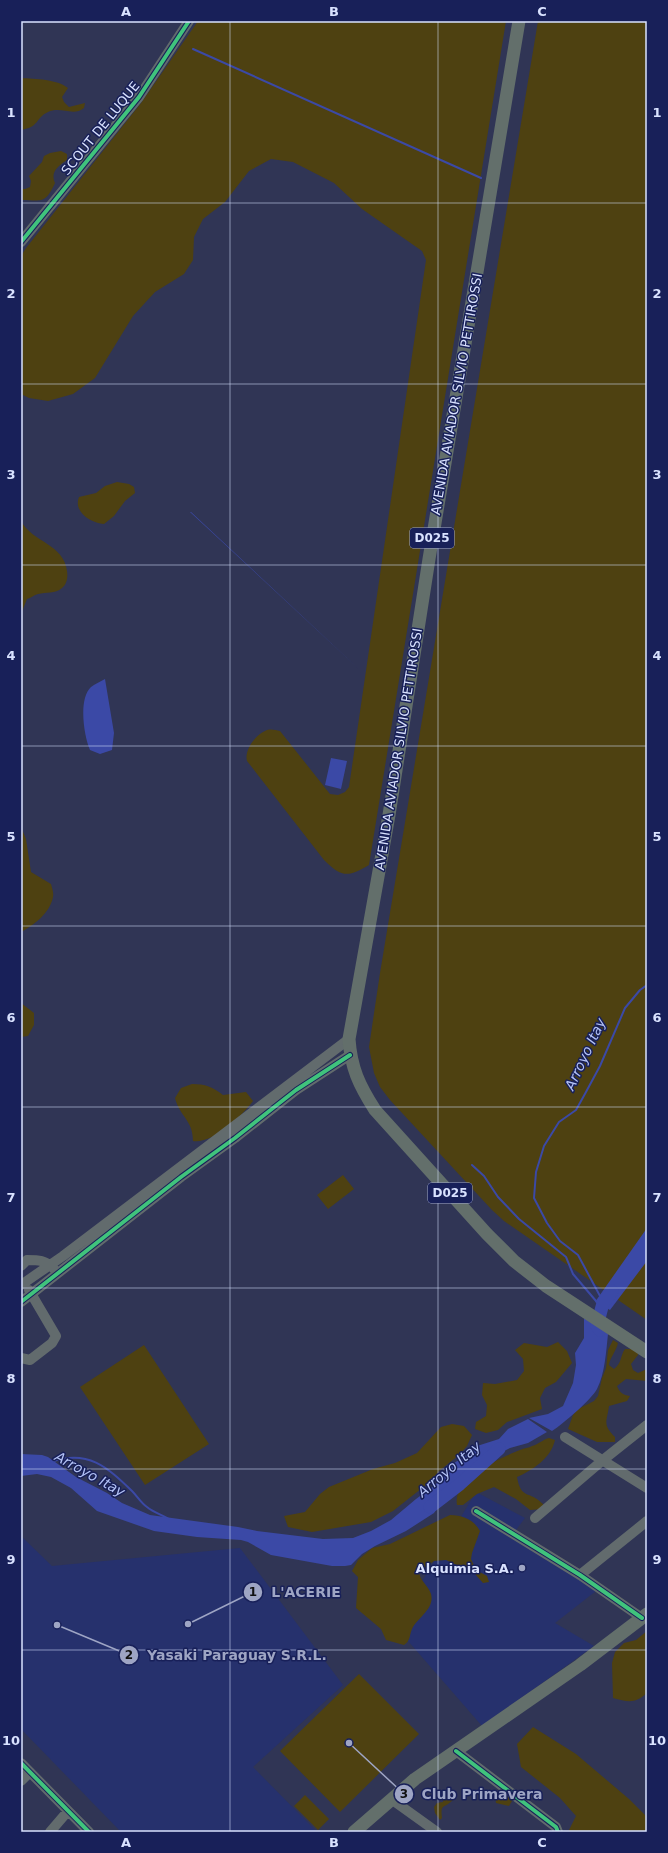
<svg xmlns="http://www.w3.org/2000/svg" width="668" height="1853" font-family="'DejaVu Sans',sans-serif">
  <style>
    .built { fill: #26316d }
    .green { fill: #4e4111 }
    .water { fill: #3b49a6 }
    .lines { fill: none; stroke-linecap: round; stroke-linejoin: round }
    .stream { stroke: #3b49a6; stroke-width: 2 }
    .river { stroke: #3b49a6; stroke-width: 13 }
    .minor { stroke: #626b6d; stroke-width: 10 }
    .major { stroke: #636f6b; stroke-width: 13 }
    .cycleway-casing { stroke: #182059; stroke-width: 6 }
    .cycleway { stroke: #40c37c; stroke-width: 4 }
    .grid { fill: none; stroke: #d9e2ff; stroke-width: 1; stroke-opacity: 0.55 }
    .poi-dot { fill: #9ea5c4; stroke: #182059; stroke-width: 1.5 }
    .labels { text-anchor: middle; stroke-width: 3; stroke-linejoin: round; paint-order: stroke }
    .shield { fill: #182059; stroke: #9fa8cd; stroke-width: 1 }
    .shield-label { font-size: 12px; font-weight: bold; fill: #d9e2ff }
    .street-label { font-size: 13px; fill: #d9e2ff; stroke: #182059 }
    .poi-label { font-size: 13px; font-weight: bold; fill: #d9e2ff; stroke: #182059; text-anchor: end }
    .water-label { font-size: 14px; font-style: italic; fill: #b3c2f6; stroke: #182059 }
    .leader { fill: none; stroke: #9ea5c4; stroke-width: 1.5 }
    .callout-dot { fill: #9ea5c4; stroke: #182059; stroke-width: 1.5 }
    .mark-label { font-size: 12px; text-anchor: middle; font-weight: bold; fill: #111 }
    .callout-label { font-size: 14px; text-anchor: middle; font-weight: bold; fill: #9ea5c4; stroke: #182059; stroke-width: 3; stroke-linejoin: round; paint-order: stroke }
    .neatline { fill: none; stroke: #d9e2ff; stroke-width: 1.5 }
    .grid-label { font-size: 13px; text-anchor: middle; font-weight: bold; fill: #d9e2ff }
  </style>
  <rect width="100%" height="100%" fill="#303555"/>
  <path class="built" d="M476,1492L525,1518L513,1534L596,1591L555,1623L594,1646L482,1726L395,1626Z
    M21,1536L52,1566L240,1548L343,1685L253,1767L317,1832H121L21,1729Z"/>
  <path class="green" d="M198,21H506L369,865C348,878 341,877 324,860L247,761C244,751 255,735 265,731C270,728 275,730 280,731L330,794L338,795L345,792L349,787L426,260L422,251L362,209L334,183L293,162L271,159L249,171L225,202L203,219L194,237L193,260L184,274L155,292L133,316L95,378L73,394L48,401L29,398L21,394V256L26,248L141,103Z
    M538,21H647V1320L504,1221L492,1210L390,1100L380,1087L374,1073L369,1047L380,973Z
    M21,78C35,79 57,79 68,88L62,97L64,102L69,107L85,103L84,108C73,117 61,106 48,112C35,118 40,127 21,130Z
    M61,151L67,154V160C58,166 50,172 55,183C45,205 41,200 21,200V189H25L30,187L31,181L29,176L42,162L44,156L50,153Z
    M117,482L129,484L134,487L135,493L125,501L114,516L104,524C91,523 73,512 79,497L96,493L105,486Z
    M21,521C32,542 64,544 67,571C68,577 67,584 62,588C55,594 46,592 38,594C34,595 31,598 27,599L21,614Z
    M21,827L26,839L31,872L51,884C52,888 54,893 53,897C50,913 34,925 21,932Z
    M21,1003L34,1013V1025L28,1036L21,1037Z
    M192,1084C205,1084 213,1087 223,1095L246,1092L253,1101C242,1116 213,1144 193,1141C193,1120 180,1117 175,1098L181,1088Z
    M343,1175L354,1189L328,1209L317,1195Z
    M613,1340L618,1343C616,1352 610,1357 609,1365L614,1369C622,1363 620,1356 625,1349H638V1355L631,1364L633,1370L638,1373L647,1369V1381L626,1379L617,1386C620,1393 623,1395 630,1396L627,1401L609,1406C607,1422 602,1424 615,1437V1442H597L568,1429L573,1415L578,1409L594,1401L598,1396L602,1378L606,1368L608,1350Z
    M558,1342L567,1351L572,1363L556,1382L545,1388L540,1398L542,1409L507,1422L498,1430L486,1433L475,1429L476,1422L486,1416L487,1405L482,1395L483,1383L495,1384L517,1380L524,1371L523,1359L515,1350L524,1343L547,1347Z
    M144,1345L209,1444L145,1485L80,1387Z
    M452,1424L464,1426L472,1435L467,1446L459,1455L439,1471L431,1481L393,1511L371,1522L312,1532L288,1527L284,1516L305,1512L320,1494L329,1487L373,1469L395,1463L417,1453L441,1427Z
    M549,1438L555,1440C551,1458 533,1470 517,1477C521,1500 529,1490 543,1504V1509L530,1510L516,1499L494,1487L477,1494L463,1505H457C452,1478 500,1458 520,1450C524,1448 529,1448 532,1446C539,1444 542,1440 549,1438Z
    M450,1515C463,1515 474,1520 480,1531L472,1553L471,1559L476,1570L487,1576L489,1582L483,1583L475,1574L446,1560L434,1561L419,1572C420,1581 428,1585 431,1594C435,1609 417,1618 412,1629C409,1636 411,1640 404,1645L386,1640L381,1629L356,1608L358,1577L352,1571L358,1560L372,1548L390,1544Z
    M647,1631V1693C635,1704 628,1702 613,1698L612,1663L615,1652L624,1643L636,1640Z
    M359,1674L419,1734L340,1812L280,1751Z
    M533,1727L576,1754L629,1799L647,1817V1832H568L576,1816L560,1798L521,1767L517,1744Z
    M450,1790L453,1791V1800C444,1809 440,1803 442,1818L440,1820L435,1813L434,1807L437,1803L443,1802L444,1793Z
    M500,1792C505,1792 510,1797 512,1801L509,1806L496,1803L495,1796Z
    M305,1795L329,1819L318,1830L294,1806Z"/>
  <path class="water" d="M190,512H191L361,671Z
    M105,679L114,733L112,750L100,754L90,750C84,736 78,699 91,687C95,684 101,681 105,679Z
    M331,758L347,761L341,789L325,785Z
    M647,1228V1261L610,1310L595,1302Z
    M584,1318L608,1334C606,1352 605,1373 597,1389C591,1400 563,1424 552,1431L529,1418L548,1414L563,1406L573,1383L576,1365L575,1353L584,1338Z
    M528,1419L547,1432L528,1443L510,1448L473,1467L453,1483L434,1513L406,1531L375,1546L362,1554L351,1565L345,1566H332L271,1555L248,1542L241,1540L197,1537L154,1531L97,1511L71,1488L51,1477L37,1474L21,1476V1454L42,1455L48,1457L76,1477L107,1493L122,1503L150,1515L238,1527L257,1531L323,1539L353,1538L371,1531L391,1520L416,1499L435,1485L454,1463L470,1453L477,1446L499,1439L508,1429Z"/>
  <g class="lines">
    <path class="stream" d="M193,49L481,178
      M472,1165L484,1176L498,1197L519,1219L566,1257L573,1274L602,1308
      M600,1296L578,1255L560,1241L547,1223L534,1198L536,1172L544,1146L559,1122L576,1110L586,1092L600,1066L625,1008L640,990L647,985
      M51,1462C88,1449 107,1467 132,1491C137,1496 141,1503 147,1507C153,1512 162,1515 169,1519"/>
    <path class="river" d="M600,1330L597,1326L603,1303L612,1291
      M430,1507L460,1484L499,1449"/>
    <path class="minor" d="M21,242L139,97L189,21
      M21,1266L27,1260C38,1260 46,1260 54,1269
      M21,1285L63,1256L349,1039
      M21,1302L181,1177L235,1138L296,1090L350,1055
      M21,1358L30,1360L52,1343L56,1336L29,1290
      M565,1437L647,1488
      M476,1511L580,1575L642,1618
      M535,1518L603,1460L647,1425
      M580,1575L647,1521
      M456,1751L556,1827L558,1832
      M21,1763L89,1832
      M21,1781L30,1772
      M391,1799L437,1832
      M50,1832L68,1811"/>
    <path class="major" d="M519,21L429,559L389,815L349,1039C351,1068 359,1085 375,1110L487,1234L514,1261L546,1286L647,1352
      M354,1832L415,1779L580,1665L647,1614"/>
    <g class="cycleway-casing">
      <path id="cycleway" d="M21,242L139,97L189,21
        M21,1302L181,1177L235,1138L296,1090L350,1055
        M476,1511L580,1575L642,1618
        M456,1751L556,1827L558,1832
        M21,1763L89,1832"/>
    </g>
    <use href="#cycleway" class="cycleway"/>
  </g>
  <path class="grid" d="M230,21V1832M438,21V1832M21,203H647M21,384H647M21,565H647M21,746H647M21,926H647M21,1107H647M21,1288H647M21,1469H647M21,1650H647"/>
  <circle class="poi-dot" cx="522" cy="1568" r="4"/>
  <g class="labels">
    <g class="shield">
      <rect x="410" y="528" width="44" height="20" rx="3"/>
      <rect x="428" y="1183" width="44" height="20" rx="3"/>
    </g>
    <g class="shield-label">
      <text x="432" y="542">D025</text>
      <text x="450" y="1197">D025</text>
    </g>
    <g class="street-label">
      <text transform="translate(100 128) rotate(-51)" y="5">SCOUT DE LUQUE</text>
      <text transform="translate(456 394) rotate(-80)" y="5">AVENIDA AVIADOR SILVIO PETTIROSSI</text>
      <text transform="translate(398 749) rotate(-81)" y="5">AVENIDA AVIADOR SILVIO PETTIROSSI</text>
    </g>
    <g class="poi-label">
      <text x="514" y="1573">Alquimia S.A.</text>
    </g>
    <g class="water-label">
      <text transform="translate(585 1054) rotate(-65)" y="5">Arroyo Itay</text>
      <text transform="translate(449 1469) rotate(-40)" y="5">Arroyo Itay</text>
      <text transform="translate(90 1474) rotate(29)" y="5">Arroyo Itay</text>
    </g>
  </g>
  <path class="leader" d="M188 1624L253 1592M57 1625L129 1655M349 1743L404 1794"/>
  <g class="callout-dot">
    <circle cx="188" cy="1624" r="4"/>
    <circle cx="57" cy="1625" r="4"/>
    <circle cx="349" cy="1743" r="4"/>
    <circle cx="253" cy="1592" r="10"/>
    <circle cx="129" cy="1655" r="10"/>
    <circle cx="404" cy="1794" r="10"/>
  </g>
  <g class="mark-label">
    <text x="253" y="1596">1</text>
    <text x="129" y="1659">2</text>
    <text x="404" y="1798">3</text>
  </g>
  <g class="callout-label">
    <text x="306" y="1597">L'ACERIE</text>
    <text x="237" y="1660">Yasaki Paraguay S.R.L.</text>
    <text x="482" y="1799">Club Primavera</text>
  </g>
  <rect width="668" height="1853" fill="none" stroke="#182059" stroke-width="44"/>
  <rect x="22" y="22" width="624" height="1809" class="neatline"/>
  <g class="grid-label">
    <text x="126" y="16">A</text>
    <text x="334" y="16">B</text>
    <text x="542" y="16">C</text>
    <text x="11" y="117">1</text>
    <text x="657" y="117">1</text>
    <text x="11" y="298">2</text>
    <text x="657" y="298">2</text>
    <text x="11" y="479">3</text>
    <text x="657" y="479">3</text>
    <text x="11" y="660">4</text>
    <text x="657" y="660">4</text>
    <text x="11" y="841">5</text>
    <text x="657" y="841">5</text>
    <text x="11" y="1022">6</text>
    <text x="657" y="1022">6</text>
    <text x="11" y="1202">7</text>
    <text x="657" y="1202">7</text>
    <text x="11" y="1383">8</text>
    <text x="657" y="1383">8</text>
    <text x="11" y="1564">9</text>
    <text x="657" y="1564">9</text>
    <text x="11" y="1745">10</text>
    <text x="657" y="1745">10</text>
    <text x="126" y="1847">A</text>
    <text x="334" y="1847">B</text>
    <text x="542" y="1847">C</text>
  </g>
</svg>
